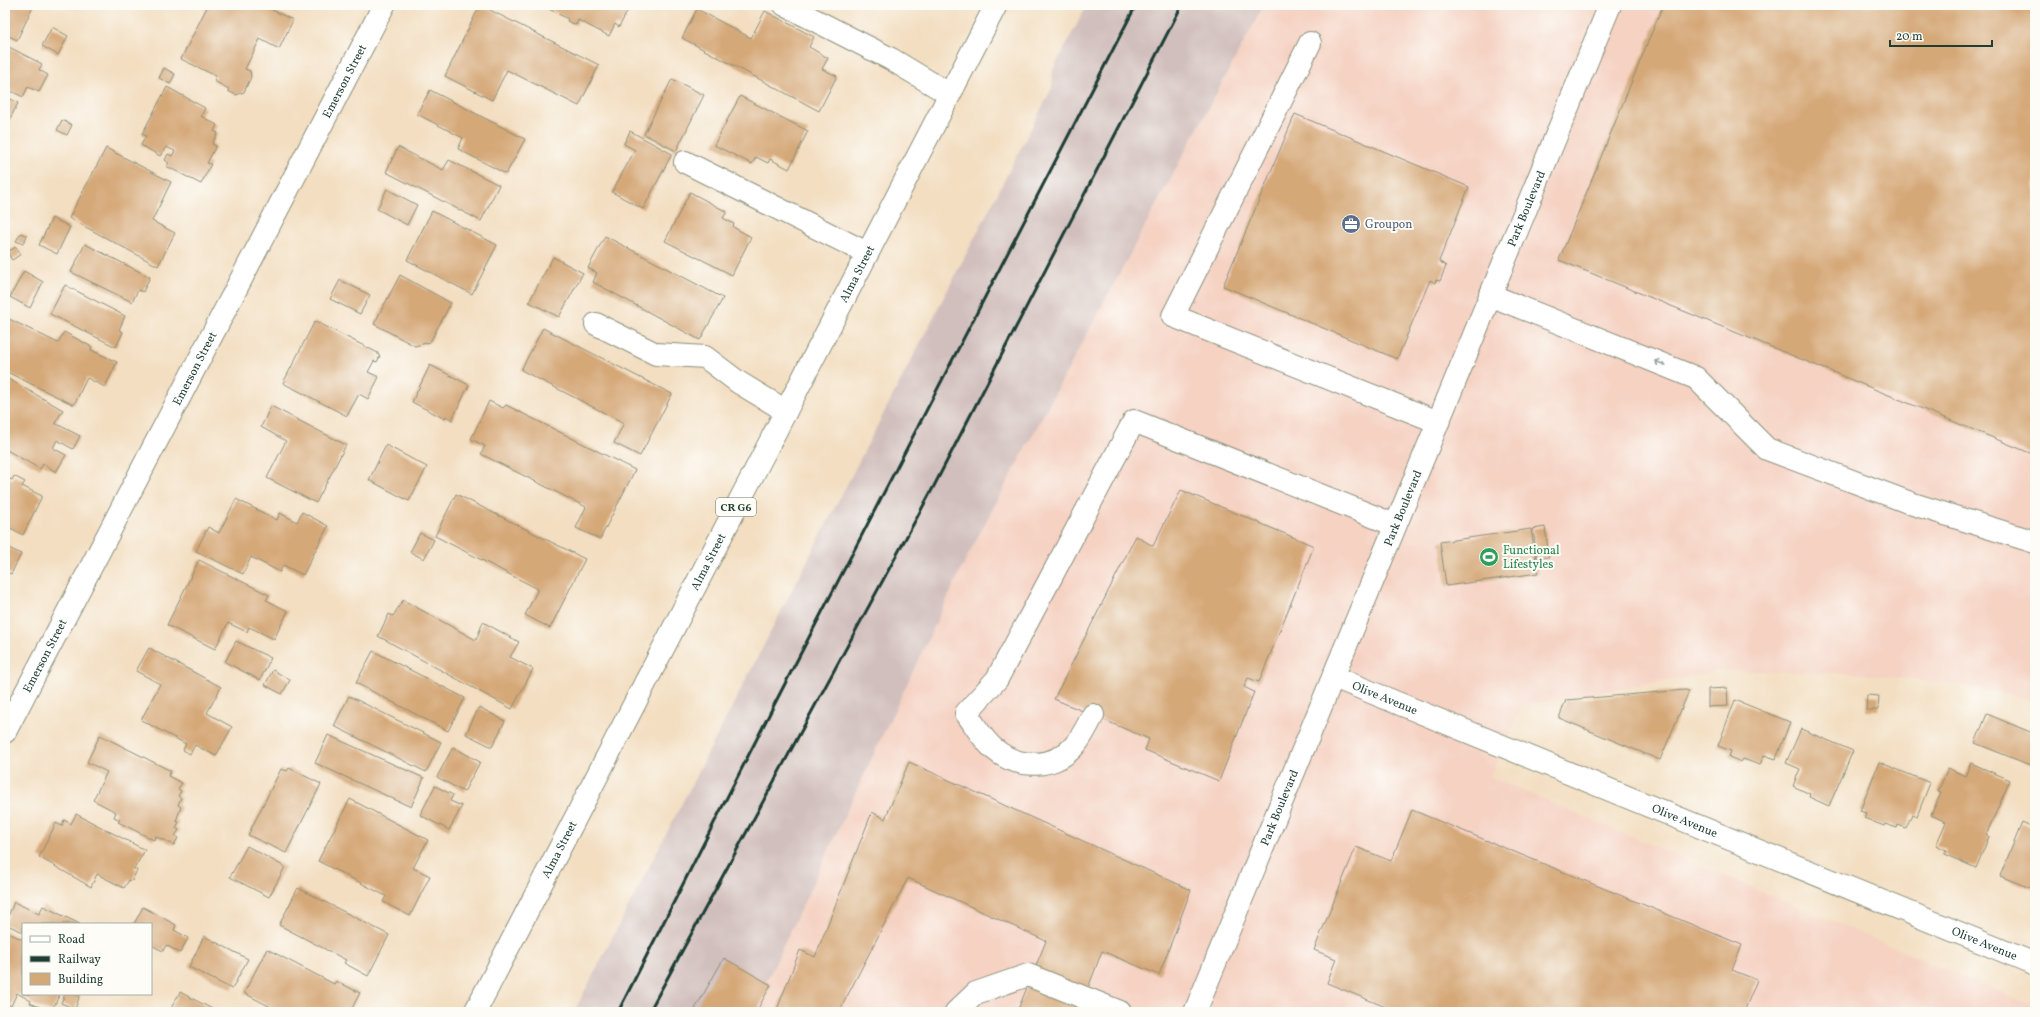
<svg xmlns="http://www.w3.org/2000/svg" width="2040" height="1017" font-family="Vollkorn,serif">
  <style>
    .built { fill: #f5d2c2 }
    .industrial { fill: #d1bfbd }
    .building { fill: #d5a878 }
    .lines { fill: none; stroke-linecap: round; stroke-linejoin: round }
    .minor-casing { stroke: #898e7a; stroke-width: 24 }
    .major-casing { stroke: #898e7a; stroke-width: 24 }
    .minor { stroke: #fff; stroke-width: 22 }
    .major { stroke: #fff; stroke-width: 22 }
    .rail { stroke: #1f3d34; stroke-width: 3 }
    .oneway { stroke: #8f9e9a }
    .labels { text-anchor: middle; stroke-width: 4; stroke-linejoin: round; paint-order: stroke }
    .shield { fill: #fdfcf7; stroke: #62766e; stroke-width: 1 }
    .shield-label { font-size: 11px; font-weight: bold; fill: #1f3d34 }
    .street-label { font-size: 12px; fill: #1f3d34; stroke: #fdfcf7 }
    .service-label { font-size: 12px; fill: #4e5e75; stroke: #fdfcf7; text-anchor: start }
    .leisure-label { font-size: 12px; fill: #27864d; stroke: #fdfcf7; text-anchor: start }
  </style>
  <rect width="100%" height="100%" fill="#fdfcf7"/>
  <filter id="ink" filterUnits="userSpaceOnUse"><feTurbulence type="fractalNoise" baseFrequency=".025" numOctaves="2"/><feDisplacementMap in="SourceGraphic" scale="8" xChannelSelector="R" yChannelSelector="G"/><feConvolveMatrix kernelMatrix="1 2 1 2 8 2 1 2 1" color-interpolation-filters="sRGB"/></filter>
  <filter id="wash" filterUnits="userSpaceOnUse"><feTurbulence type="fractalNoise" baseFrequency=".012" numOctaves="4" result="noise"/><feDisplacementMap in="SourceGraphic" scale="16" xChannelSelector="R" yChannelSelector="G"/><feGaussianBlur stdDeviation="0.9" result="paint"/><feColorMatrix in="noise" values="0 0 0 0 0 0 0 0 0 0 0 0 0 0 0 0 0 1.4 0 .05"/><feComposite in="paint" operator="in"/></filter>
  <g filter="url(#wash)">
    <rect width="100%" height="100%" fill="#f3dec1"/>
    <path class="built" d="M1264,5H2035V700L1974,687L1866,674L1724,670L1522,706L1490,777L2035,1007V1012H752L967,557Z"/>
    <path class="industrial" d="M1087,5H1264L967,557L752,1012H574L1052,88L1053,70Z"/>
    <g id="blocks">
      <path class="building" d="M5,5H34L17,40L5,34Z
        M208,5H262L293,20L279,49L260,39L245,69L250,71L251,77L244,92L236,95L228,91L229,89L214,81L216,76L181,59Z
        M480,5L599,65L579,106L507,70L492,100L445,76Z
        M548,5H619L628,10L619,27L615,24L609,36L578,20L576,25L567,21L568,19L547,8Z
        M1663,5H2035V455L1559,260Z
        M697,9L751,38L765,11L814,37L809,47L828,58L822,69L837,76L819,111L682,38Z
        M52,27L68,36L58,55L42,46Z
        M5,45L42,64L39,70L48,75L39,92L28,87L23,97L5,88Z
        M164,68L175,74L170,84L159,78Z
        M672,79L704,95L676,151L644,134Z
        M167,87L205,108L201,116L217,125L214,131L218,133L212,144L216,146L207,163L211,164L201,184L166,166L169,163L165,160L168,154L172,156L175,151L166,147L160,156L141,145L146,136L142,134Z
        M430,90L525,139L506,174L458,149L463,138L417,114Z
        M5,96L18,103L5,129Z
        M740,96L808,131L789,169L770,159L768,163L756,157L752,164L714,145Z
        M1295,114L1469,187L1439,261L1446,266L1440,281L1436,280L1435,283L1430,280L1397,359L1223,286Z
        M62,120L72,125L67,135L57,130Z
        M630,131L672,154L643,209L612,192L635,150L624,144Z
        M398,147L443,170L449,160L499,185L481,221L386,172Z
        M106,148L171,182L152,221L175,233L158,266L69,218Z
        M387,189L417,205L407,225L377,209Z
        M690,192L727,212L723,218L734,224L733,227L751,237L732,275L665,241Z
        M432,211L497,245L472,294L407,260Z
        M52,218L70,227L57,254L39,245Z
        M21,233L27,236L23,244L16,241Z
        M605,236L723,298L700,340L593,282L597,273L588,268Z
        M85,244L150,277L143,292L138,290L132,302L71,272Z
        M16,247L21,254L12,260L7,252Z
        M553,257L583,273L559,317L529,302Z
        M24,271L43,282L30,308L10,297Z
        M400,275L451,303L430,342L415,346L374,324Z
        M340,280L370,295L360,314L330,299Z
        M65,285L125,316L119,330L123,332L116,347L50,314Z
        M5,317L58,343L64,332L92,347L91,350L117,362L105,387L87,378L74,405L5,371Z
        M315,321L378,353V355L380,356L377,362L374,361L368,372L379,377L368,399L359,394L347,416L283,383Z
        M543,328L672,394L640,456L614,443L624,423L521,370Z
        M430,365L469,385L452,420L446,416L445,419L412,402Z
        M5,377L63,410L55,423L80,436L73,449L57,440L53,448L66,455L56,472L43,464L40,469L5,449Z
        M489,401L503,408L506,405L635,470L600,539L576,528L586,507L481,454L485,446L471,439Z
        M271,406L346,445L316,503L267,478L286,441L261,427Z
        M386,445L427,467L409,501L369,480Z
        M14,476L25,482L22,486L42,496L23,535L5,525V477L12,480Z
        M1181,490L1314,546L1259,682L1248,678L1244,687L1254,692L1219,781L1145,750L1149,739L1054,699L1136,536L1153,546Z
        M456,494L585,559L550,628L525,615L538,589L435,536Z
        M236,499L277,520L280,513L297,522L302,512L328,526L303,575L283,565L280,572L251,557L243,574L196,551L208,527L219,533Z
        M1545,527L1549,557L1537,558L1533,529Z
        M1531,529L1538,573L1446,586L1440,542Z
        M420,533L434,540L424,559L410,552Z
        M5,546L21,554L11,574L5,571Z
        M199,560L269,595L266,600L288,611L274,639L249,627L247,632L228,623L215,649L167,625Z
        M403,600L476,640L483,622L519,642L510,657L533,669L512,709L378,636L389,614L393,616Z
        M236,641L271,658L260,680L225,662Z
        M149,648L221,687L207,713L232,727L216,756L195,745L190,754L183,750L186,744L141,720L160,684L136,671Z
        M373,651L465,698L448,731L356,683Z
        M273,670L290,680L282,694L265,685Z
        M1727,688L1728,706L1708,707V689Z
        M1685,690L1689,691L1660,760L1559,718L1566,700Z
        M1867,695L1879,696L1878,710H1866Z
        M349,696L441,742L426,772L334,726Z
        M1735,700L1790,722L1776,759L1764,755L1760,765L1743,759L1741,762L1729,757L1731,751L1718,746Z
        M479,707L505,721L492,747L466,734Z
        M1987,714L2035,734V753L2030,765L1975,743Z
        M1801,729L1853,751L1829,806L1809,797L1810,794L1793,786L1800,769L1786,763Z
        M100,735L171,771L168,776L182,783L178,789L181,791L178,796L181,798L178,805L181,807L176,821L179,822L176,828L179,830L175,836L178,838L174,845L155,836L154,840L118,822L120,820L114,817L116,812L93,800L107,772L87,762Z
        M328,735L424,778L411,807L315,763Z
        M453,747L480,762L464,792L437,777Z
        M909,762L1191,890L1159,975L1102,951L1079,1012H1017L1046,941L908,878L839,1012H776L800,950L815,957L872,812L885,819Z
        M1879,762L1930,783L1917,816L1912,814L1906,828L1898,825L1897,828L1885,824L1884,826L1864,818L1866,813L1860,811Z
        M1971,763L2010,780L1986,835L1989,837L1976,868L1944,854L1946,850L1936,845L1946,822L1931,815L1941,793L1938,792L1948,768L1965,776Z
        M289,768L321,784L286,853L248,835L281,769L287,771Z
        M435,786L453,795L450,801L462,806L449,830L420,815Z
        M350,799L428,840L413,868L430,876L410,916L383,902L386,896L318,861Z
        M1412,810L1742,945L1732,970L1757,980L1744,1012H1398L1327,983L1336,959L1314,950L1356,847L1391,861Z
        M76,814L145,850L134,869L137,870L132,881L129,880L124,888L97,874L91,887L39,857L56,823L62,826L64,820L71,824Z
        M2022,823L2035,829V890L2000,876Z
        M247,846L285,867L269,897L230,877Z
        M298,888L389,935L368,976L344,963L346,960L279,925Z
        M14,902L39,914L43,906L80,924H23V932L5,924Z
        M143,907L176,925L174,930L188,938L180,953L166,945L163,951L151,945V924H134Z
        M5,931L23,940V994H60L51,1012L30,1003L31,1001L17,993L11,1006L5,1003Z
        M204,936L248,959L232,989L189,967Z
        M267,949L334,984L336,981L360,993L350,1012H280L244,993Z
        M724,958L771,985L756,1012H701L695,1009Z
        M180,992L218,1012H169Z
        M65,994L80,995L75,1009L61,1003Z"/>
    </g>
  </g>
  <g filter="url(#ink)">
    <use href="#blocks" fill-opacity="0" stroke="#898e7a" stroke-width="1"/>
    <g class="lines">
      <g class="minor-casing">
        <g id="minor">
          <path d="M785,5L891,59L949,94"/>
          <path d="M1310,43L1173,316L1438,422"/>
          <path d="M685,162L867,253"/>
          <path d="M1490,295L1696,378L1767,449L1913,504L2035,542"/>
          <path d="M596,324L656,354L705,357L738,382L786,411"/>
          <path id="s1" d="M1334,677L2035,964"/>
          <path d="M1093,715C1088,725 1083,735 1076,744C1055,769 1019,770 994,749C983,740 975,725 966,713L997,679L1134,421L1395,525"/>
          <path id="s2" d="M5,732L384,5"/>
          <path d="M956,1012L976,993L1028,975L1120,1012"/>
          <path id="s3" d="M1195,1012L1610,5"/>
        </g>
      </g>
      <g class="major-casing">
        <g id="major">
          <path id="s4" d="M475,1012L996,5"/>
        </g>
      </g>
      <use href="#minor" class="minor"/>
      <use href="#major" class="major"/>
      <path class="rail" d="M618,1012L774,705L1136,5
        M649,1012L934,486L1182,5"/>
    </g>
    <defs><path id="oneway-shaft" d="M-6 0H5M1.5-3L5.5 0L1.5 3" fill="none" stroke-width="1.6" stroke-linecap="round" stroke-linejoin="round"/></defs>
    <use class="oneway" href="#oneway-shaft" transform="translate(1660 363) rotate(-158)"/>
  </g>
  <defs>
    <g id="office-disc" transform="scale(1)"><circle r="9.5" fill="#5c6f8a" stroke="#fdfcf7"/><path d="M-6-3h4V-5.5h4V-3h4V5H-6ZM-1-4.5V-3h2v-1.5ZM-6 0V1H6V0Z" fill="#fff"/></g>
    <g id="stadium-disc" transform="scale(1)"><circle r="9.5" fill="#2e9e5b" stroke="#fdfcf7"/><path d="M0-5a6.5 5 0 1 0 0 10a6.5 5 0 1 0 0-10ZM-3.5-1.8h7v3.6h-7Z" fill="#fff"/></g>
  </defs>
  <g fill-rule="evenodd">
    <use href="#office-disc" x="1351" y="224"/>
    <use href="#stadium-disc" x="1489" y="557"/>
  </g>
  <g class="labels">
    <rect class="shield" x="716" y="498" width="40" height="18" rx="3"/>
    <g class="shield-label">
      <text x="736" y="511">CR G6</text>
    </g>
    <g class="street-label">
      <text dy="4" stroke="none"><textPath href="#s2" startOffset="734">Emerson Street</textPath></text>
      <text dy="4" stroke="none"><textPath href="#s3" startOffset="869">Park Boulevard</textPath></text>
      <text dy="4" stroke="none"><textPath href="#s4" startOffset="831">Alma Street</textPath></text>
      <text dy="4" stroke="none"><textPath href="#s2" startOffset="410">Emerson Street</textPath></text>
      <text dy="4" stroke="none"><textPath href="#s3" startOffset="545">Park Boulevard</textPath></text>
      <text dy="4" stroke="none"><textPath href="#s4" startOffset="507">Alma Street</textPath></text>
      <text dy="4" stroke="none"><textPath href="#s2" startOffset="86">Emerson Street</textPath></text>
      <text dy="4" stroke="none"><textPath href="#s1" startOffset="55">Olive Avenue</textPath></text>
      <text dy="4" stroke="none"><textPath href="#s3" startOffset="221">Park Boulevard</textPath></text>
      <text dy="4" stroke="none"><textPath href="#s1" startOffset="379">Olive Avenue</textPath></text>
      <text dy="4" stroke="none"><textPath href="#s4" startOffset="183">Alma Street</textPath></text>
      <text dy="4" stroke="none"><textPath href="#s1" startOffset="703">Olive Avenue</textPath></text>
    </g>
    <g class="service-label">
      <text x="1365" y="228">Groupon</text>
    </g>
    <g class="leisure-label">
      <text x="1503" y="554">Functional<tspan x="1503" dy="14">Lifestyles</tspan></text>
    </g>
  </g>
  <rect width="2040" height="1017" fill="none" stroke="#fdfcf7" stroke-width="20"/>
  <rect x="22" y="923" width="130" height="72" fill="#fdfcf7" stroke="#a4b0a9"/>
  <rect x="30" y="936" width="20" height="6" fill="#ffffff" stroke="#a4b0a9"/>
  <text x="58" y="943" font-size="12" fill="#1f3d34">Road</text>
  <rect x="30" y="956" width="20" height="6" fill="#1f3d34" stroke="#a4b0a9"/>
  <text x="58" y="963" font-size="12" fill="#1f3d34">Railway</text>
  <rect x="30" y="973" width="20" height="12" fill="#d5a878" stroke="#a4b0a9"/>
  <text x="58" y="983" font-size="12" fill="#1f3d34">Building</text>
  <path d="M1890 40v6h102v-6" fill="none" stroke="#1f3d34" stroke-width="2"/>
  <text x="1896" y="40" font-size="12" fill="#1f3d34" stroke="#fdfcf7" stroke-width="3" paint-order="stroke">20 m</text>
</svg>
